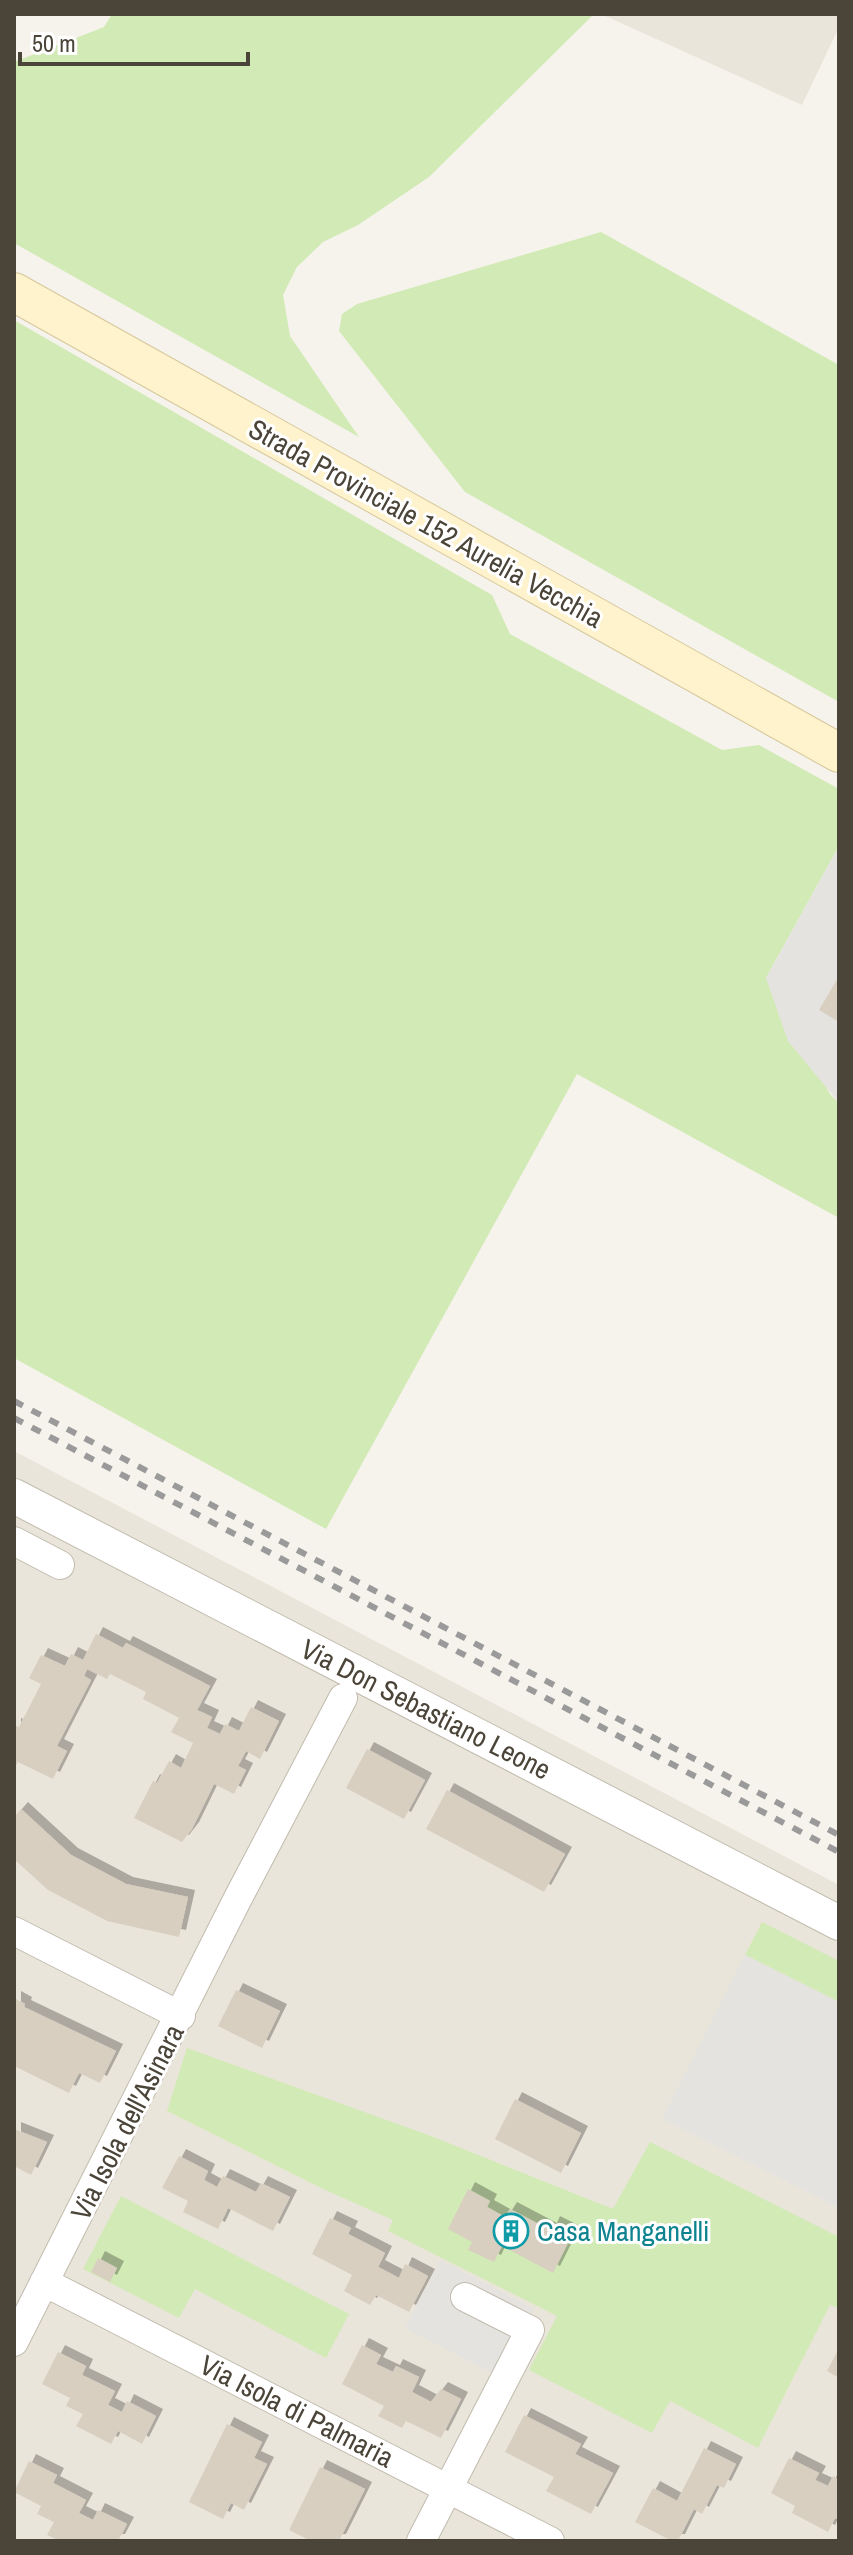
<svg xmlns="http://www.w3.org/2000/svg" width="853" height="2555" font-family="'Archivo Narrow',sans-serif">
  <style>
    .residential { fill: #eae5da }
    .green { fill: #d2eab5 }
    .parking { fill: #e5e3e0 }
    .building { fill: #d8cfc1; filter: url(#shadow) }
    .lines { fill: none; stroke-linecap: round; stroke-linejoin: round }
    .minor-casing { stroke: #c2bbae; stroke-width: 30 }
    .tertiary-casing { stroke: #c2bbae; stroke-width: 36 }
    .secondary-casing { stroke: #d6c79b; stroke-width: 40 }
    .minor { stroke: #fff; stroke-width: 28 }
    .tertiary { stroke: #fff; stroke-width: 34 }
    .secondary { stroke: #fff3cd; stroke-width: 38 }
    .rail { stroke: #9a9a9a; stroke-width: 6; stroke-dasharray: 10 10; stroke-linecap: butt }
    .labels { text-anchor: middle; stroke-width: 6; stroke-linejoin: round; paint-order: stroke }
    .street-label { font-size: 28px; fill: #4b4439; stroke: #fff }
    .culture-label { font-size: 28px; fill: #0d838f; stroke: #fff; text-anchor: start }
  </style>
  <defs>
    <filter id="shadow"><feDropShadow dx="7" dy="-7" stdDeviation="0" flood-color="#0004"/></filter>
  </defs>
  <rect width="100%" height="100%" fill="#f6f3ec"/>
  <path class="residential" d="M601,14H839V27L802,105Z
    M14,1451L839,1885V2541H14Z"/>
  <path class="green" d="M112,14H594L429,177L358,225L323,242L297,267L283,295L290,336L359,437L14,243V62L104,27Z
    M601,232L839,365V702L465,492L339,331L342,314L357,304Z
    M14,320L492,595L510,634L722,750L759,745L839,789V846L766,978L830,1094L839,1103V1218L577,1074L326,1529L14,1358Z
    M762,1922L839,1961V2002L745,1955Z
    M187,2048L431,2136L613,2209L650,2142L839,2237V2308L830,2305L758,2448L670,2401L652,2433L529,2370L557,2316L388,2231L393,2220L323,2189L167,2111Z
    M121,2196L349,2314L326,2358L195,2289L179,2318L83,2269Z"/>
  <path class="parking" d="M839,846V1103L788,1041L766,978Z
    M745,1955L839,2002V2208L662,2119Z
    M441,2260L534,2309L498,2376L405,2328Z"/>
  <path class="building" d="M839,976V1022L819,1010Z
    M96,1634L123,1648L126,1643L210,1686L197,1710L212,1717L207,1728L220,1734L225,1724L239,1731L251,1707L279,1721L260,1759L246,1751L238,1766L246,1770L234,1794L214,1784L192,1829L182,1842L134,1818L153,1781L157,1783L169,1761L181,1768L193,1743L171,1732L179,1718L143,1699L146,1692L110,1674L107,1679L87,1669L84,1676L91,1680L57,1746L67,1751L53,1779L18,1762L14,1769V1725L19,1727L41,1684L29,1678L41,1655L65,1666L71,1654L83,1660Z
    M367,1749L425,1780L404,1819L346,1788Z
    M447,1790L565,1854L544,1892L426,1829Z
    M21,1809L71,1855L126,1884L188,1897L179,1937L107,1921L48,1890L14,1859V1817Z
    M236,1990L280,2011L262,2048L218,2026Z
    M14,1998L25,2004L24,2007L116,2051L100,2083L79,2073L69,2093L14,2066Z
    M515,2099L581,2133L561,2173L495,2139Z
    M14,2129L47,2142L31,2175L14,2166Z
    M179,2156L208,2171L204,2180L217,2187L223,2176L256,2192L261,2183L290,2197L273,2231L228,2208L218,2229L183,2212L188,2201L162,2188Z
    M468,2189L490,2201L487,2207L505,2217L510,2209L550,2230L553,2223L573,2233L553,2273L502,2246L494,2262L468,2250L472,2242L448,2229Z
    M330,2218L351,2228L348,2234L385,2253L378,2267L399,2278L405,2264L428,2276L409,2312L376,2295L370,2305L344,2291L352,2275L312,2254Z
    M98,2258L117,2268L110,2282L91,2272Z
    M362,2345L381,2355L376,2364L393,2372L396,2366L419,2377L412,2392L431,2402L441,2389L461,2399L441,2438L406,2421L402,2428L378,2416L384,2406L342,2384Z
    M839,2348V2378L827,2371Z
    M58,2352L86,2366L82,2375L115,2391L108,2405L122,2412L127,2401L156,2416L142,2444L118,2431L111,2444L76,2426L83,2414L66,2406L70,2398L42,2384Z
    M524,2415L581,2444L575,2454L613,2473L591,2514L546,2491L554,2477L505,2452Z
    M227,2424L262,2442L254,2458L267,2464L244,2510L231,2503L223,2519L189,2502Z
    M704,2448L736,2464L724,2488L717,2485L702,2514L694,2509L678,2541H672L635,2522L653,2488L677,2501Z
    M789,2458L819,2473L815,2480L828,2486L833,2476L839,2480V2520L835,2518L828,2532L792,2513L795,2506L771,2493Z
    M29,2461L57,2475L53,2483L86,2500L79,2513L93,2520L98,2510L127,2524L118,2541H60L47,2535L54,2522L37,2514L41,2506L14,2492Z
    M320,2467L365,2489L339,2541H311L289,2530Z"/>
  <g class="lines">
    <g class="minor-casing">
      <path id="minor" d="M14,1541L60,1565
        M14,1931L181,2016
        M44,2282L550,2541
        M14,2342L237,1900L343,1698
        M421,2541L530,2330L465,2297"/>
    </g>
    <g class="tertiary-casing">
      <path id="tertiary" d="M14,1496L839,1923"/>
    </g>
    <g class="secondary-casing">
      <path id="secondary" d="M14,292L839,753"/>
    </g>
    <use href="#minor" class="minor"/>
    <use href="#tertiary" class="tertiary"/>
    <use href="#secondary" class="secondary"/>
    <path class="rail" d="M14,1401L839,1835
      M14,1418L839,1852"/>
  </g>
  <defs>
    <g id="building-ring" transform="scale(1.8)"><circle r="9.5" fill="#fff" stroke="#0f9aa8" stroke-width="1.5"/><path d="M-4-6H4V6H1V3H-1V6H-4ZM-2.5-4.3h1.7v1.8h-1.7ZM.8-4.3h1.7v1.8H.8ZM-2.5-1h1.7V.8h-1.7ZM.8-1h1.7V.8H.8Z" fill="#0f9aa8"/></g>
  </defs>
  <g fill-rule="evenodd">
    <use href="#building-ring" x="511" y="2231"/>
  </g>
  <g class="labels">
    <g class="street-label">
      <text transform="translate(426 523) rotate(29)" y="10">Strada Provinciale 152 Aurelia Vecchia</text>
      <text transform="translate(426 1709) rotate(27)" y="10">Via Don Sebastiano Leone</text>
      <text transform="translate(127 2122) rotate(-63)" y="10">Via Isola dell'Asinara</text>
      <text transform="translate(297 2411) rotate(27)" y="10">Via Isola di Palmaria</text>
    </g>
    <g class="culture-label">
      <text x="537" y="2241">Casa Manganelli</text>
    </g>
  </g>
  <rect width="853" height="2555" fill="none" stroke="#4b4439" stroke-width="32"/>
  <path d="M20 52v12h228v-12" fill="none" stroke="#4b4439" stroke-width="4"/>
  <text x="32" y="52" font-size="24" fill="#4b4439" stroke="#ffffff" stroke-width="6" paint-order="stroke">50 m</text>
</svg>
